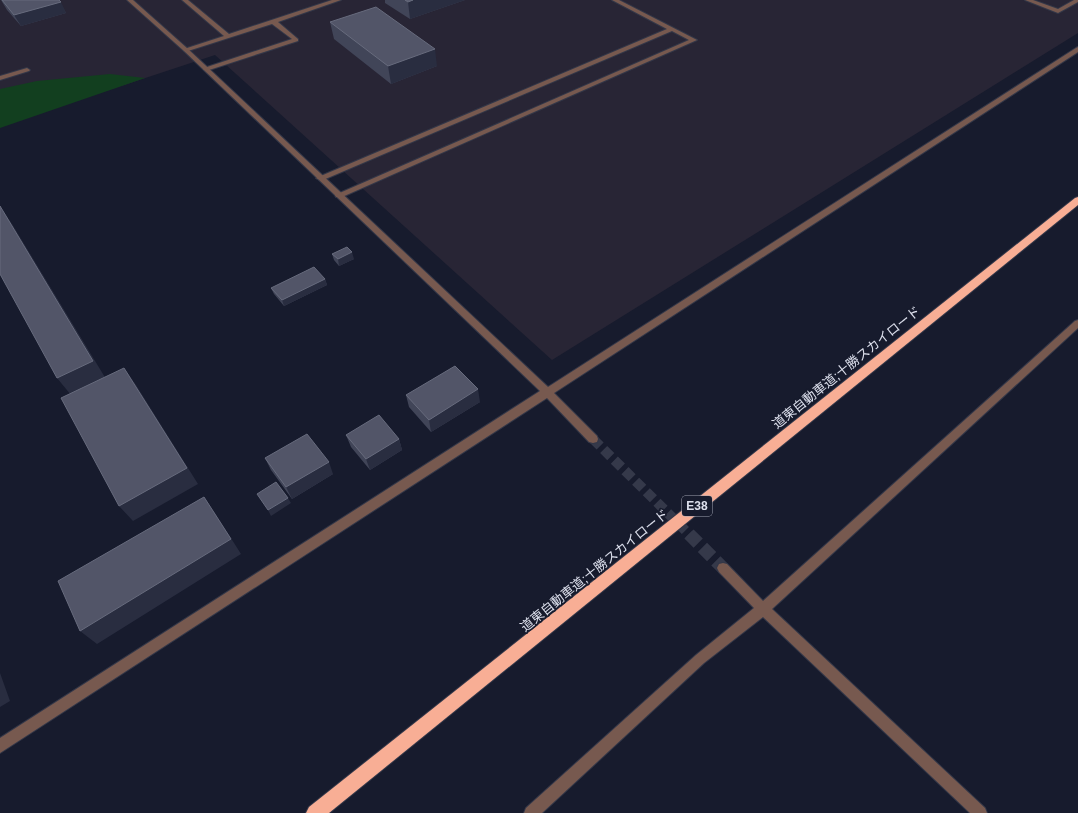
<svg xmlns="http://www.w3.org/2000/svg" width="1078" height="813" font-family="Helvetica,'Noto Sans JP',sans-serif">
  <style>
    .industrial { fill: #282535 }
    .green { fill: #123f1f }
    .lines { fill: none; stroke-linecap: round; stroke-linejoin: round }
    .street-tunnel-far1 { stroke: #35394a; stroke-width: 10; stroke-dasharray: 10 5; stroke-linecap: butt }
    .street-tunnel { stroke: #35394a; stroke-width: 13; stroke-dasharray: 13 6; stroke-linecap: butt }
    .lane-casing { stroke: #333748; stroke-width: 2 }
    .street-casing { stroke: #333748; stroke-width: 2 }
    .highway-casing { stroke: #333748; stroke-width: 2 }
    .lane { fill: #77594f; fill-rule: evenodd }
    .street { fill: #77594f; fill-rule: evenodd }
    .highway { fill: #f8ae95; fill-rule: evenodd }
    .wall { fill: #414558 }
    .shaded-wall { fill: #292d40 }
    .building { fill: #525568; stroke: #676b7d }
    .labels { text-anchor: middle; stroke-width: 3.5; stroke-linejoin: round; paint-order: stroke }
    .shield { fill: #171b2d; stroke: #a2a5b3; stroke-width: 1 }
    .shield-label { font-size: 12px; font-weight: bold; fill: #dde0ed }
    .street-label { font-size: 13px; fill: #dde0ed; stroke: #171b2d }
  </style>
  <rect width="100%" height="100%" fill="#171b2d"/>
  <path class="industrial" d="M0,0H1078V33L552,360L215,55L0,126Z"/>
  <path class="green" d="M110,74L145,78L0,128V89L37,81Z"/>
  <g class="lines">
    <path class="street-tunnel-far1" d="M593,439L690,535"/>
    <path class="street-tunnel" d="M689,534L723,568"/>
    <g class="lane-casing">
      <path id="lane" d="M182,0H188L229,34L332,0H341L278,22L298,39V41L206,71L203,69L204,68L292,39L272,24L188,51H184V49L224,36Z
        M612,0H619L697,40L342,197H336L335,195L689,40L672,31L323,180H320L316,178L667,29Z
        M1025,0H1033L1058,9L1074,0H1078V2L1058,13Z
        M27,68L30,70L29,71L0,80V76Z"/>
    </g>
    <g class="street-casing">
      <path id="street" d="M127,0H133L188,49L548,387L1076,48L1078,47V52L554,393L597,436L598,439L597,442L593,443L589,442L547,398L0,753V738L540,391L184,51Z
        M1078,320V328L772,609L985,808L987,813H970L763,617L704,663L542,813H524L526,808L696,655L754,608L719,572L717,568L719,564L723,563L727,564L763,601L1075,321Z"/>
    </g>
    <g class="highway-casing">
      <path id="highway" d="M1078,197V205L329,813H306L309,807L1075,198Z"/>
    </g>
    <use href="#lane" class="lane"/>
    <use href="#street" class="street"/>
    <use href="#highway" class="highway"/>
  </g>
  <path class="wall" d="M1,0H59L66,13L21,26L7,10Z
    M385,0H465L410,19L385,3Z
    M330,22L437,66L391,84L334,39Z
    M332,254L354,259L339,266L334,260Z
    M325,279L327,285L284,306L274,294L271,288Z
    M406,395L480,402L431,432L409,407Z
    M346,435L399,439L402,450L370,470L351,447Z
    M265,458L333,474L292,499L271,470Z"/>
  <path class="shaded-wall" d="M413,0H465L410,19L408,2Z
    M61,2L66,13L21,26L14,15Z
    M435,49L437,66L391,84L388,66Z
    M0,206L12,224L106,379L71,395L57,378Z
    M352,252L354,259L339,266L338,259Z
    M325,279L327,285L284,306L282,300Z
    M124,368L136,385L198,484L133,521L119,506Z
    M478,389L480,402L431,432L429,420Z
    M399,439L402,450L370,470L366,459Z
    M329,462L333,474L292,499L286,487Z
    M204,497L215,513L241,554L97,644L80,631Z
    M288,498L291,503L271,516L268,510Z
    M0,673L10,701L0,707Z"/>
  <path class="building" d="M2,0H59L61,2L14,15Z
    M405,0H413L408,2Z
    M376,7L435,49L388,66L330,22Z
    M0,206L93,361L57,378L0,274Z
    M347,247L352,252L338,259L332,254Z
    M314,267L325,279L282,300L271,288Z
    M455,366L478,389L429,420L406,395Z
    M124,368L187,468L119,506L61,398Z
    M379,415L399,439L366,459L346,435Z
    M307,434L329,462L286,487L265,458Z
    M276,482L288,498L268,510L257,494Z
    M204,497L231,539L80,631L58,581Z"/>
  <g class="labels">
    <rect class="shield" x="682" y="496" width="30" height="20" rx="3"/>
    <g class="shield-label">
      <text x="697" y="510">E38</text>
    </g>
    <g class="street-label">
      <text transform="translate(846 367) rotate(-39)" y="5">道東自動車道;十勝スカイロード</text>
      <text transform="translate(594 570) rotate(-39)" y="5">道東自動車道;十勝スカイロード</text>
    </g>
  </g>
</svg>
